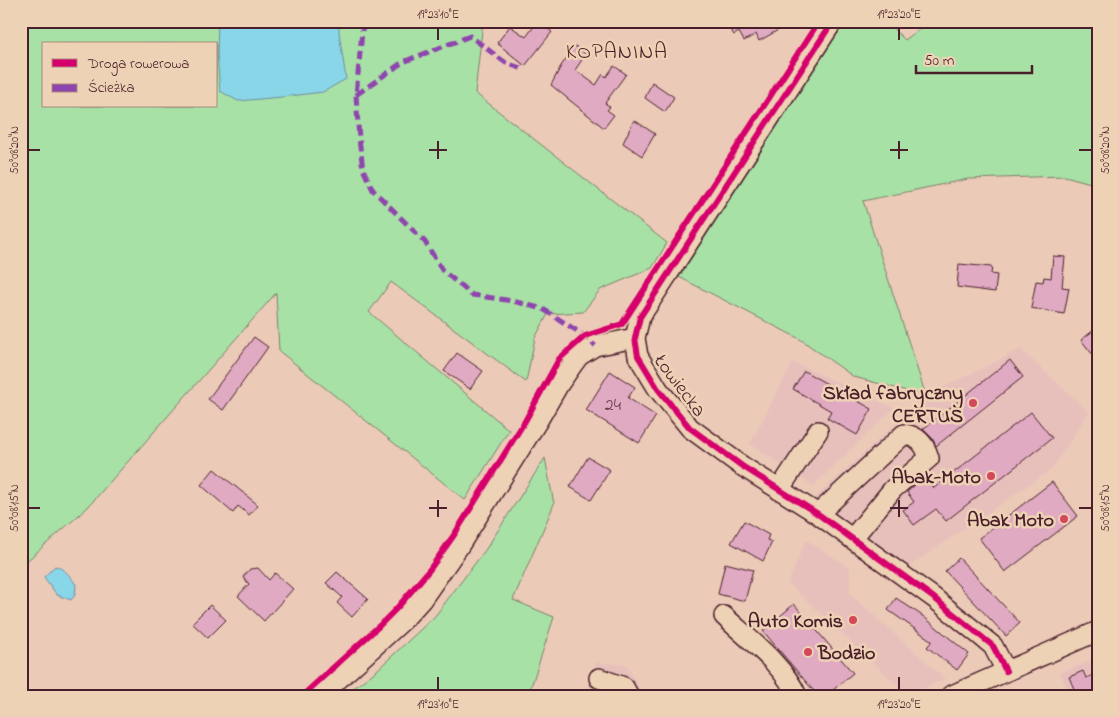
<svg xmlns="http://www.w3.org/2000/svg" width="1119" height="717" font-family="'Indie Flower',sans-serif">
  <style>
    .built { fill: #e7c0bb }
    .green { fill: #a8e1a6; stroke: #798068; fill-rule: evenodd }
    .water { fill: #89d6e9; stroke: #708d9d }
    .building { fill: #dfaac2; stroke: #4a1f2b }
    .lines { fill: none; stroke-linecap: round; stroke-linejoin: round }
    .minor-casing { stroke: #4a1f2b; stroke-width: 22 }
    .path { stroke: #4a1f2b; stroke-width: 2.5; stroke-dasharray: 4 4; stroke-linecap: butt }
    .minor { stroke: #eed2b5; stroke-width: 19 }
    .quiet { stroke: #8e44ad; stroke-width: 5; stroke-dasharray: 10 5; stroke-linecap: butt }
    .cycleway-casing { stroke: #eed2b5; stroke-width: 9 }
    .cycleway { stroke: #d6006c; stroke-width: 6 }
    .ticks { fill: none; stroke: #4a1f2b; stroke-width: 2 }
    .poi-dot { fill: #d1495b; stroke: #eed2b5; stroke-width: 2 }
    .labels { text-anchor: middle; stroke-width: 5; stroke-linejoin: round; paint-order: stroke }
    .number-label { font-size: 18px; fill: #6f4251 }
    .street-label { font-size: 20px; fill: #4a1f2b; stroke: #eed2b5 }
    .poi-label { font-size: 20px; font-weight: bold; fill: #4a1f2b; stroke: #eed2b5; text-anchor: end }
    .neighbourhood-label { font-size: 21px; letter-spacing: 1px; fill: #4a1f2b; stroke: #eed2b5 }
    .neatline { fill: none; stroke: #4a1f2b; stroke-width: 2 }
    .ticks-label { font-size: 12px; text-anchor: middle; fill: #4a1f2b }
  </style>
  <rect width="100%" height="100%" fill="#ebcab8"/>
  <filter id="ink" filterUnits="userSpaceOnUse"><feTurbulence type="fractalNoise" baseFrequency=".02" numOctaves="2"/><feDisplacementMap in="SourceGraphic" scale="10" xChannelSelector="R" yChannelSelector="G"/><feConvolveMatrix kernelMatrix="1 2 1 2 8 2 1 2 1" color-interpolation-filters="sRGB"/></filter>
  <g filter="url(#ink)">
    <path class="built" d="M1020,349L1089,412L1052,469L899,573L814,499L926,396Z
      M793,362L894,408L813,486L750,444Z
      M806,540L850,568V594L945,679L908,695L788,583Z
      M1098,658V696H1071L1060,673Z
      M596,663L626,664L643,696H585Z"/>
    <path class="green" d="M21,21H483L475,93L667,243L652,268L600,290L583,312L548,314L535,338L526,382L391,282L369,312L509,430L465,500L279,351L276,293L87,508L21,566ZM44,44H216V106H44Z
      M846,21H885L905,40L931,21H1098V185L1065,176L968,179L863,201L926,396L854,377L800,339L679,277Z
      M545,458L554,504L513,600L554,617L528,696H343L376,671L435,616L486,549Z"/>
    <path class="water" d="M218,21H339V32L346,79L323,92L282,97L238,101L220,91L217,53Z
      M55,566C64,568 72,578 76,585L75,595L71,600L57,595L44,577Z"/>
    <path class="building" d="M538,21H553L548,29L552,32L525,66L497,43L510,26L526,37Z
      M726,21H794L759,41L756,34L744,41L739,32L734,35Z
      M575,46L586,54L575,70L596,85L603,74L606,77L614,66L626,74L605,103L610,107L607,110L614,115L604,128L551,85L561,66Z
      M652,82L674,97L665,112L645,98Z
      M634,120L655,134L642,156L623,143Z
      M1053,256L1065,257L1062,287L1069,288L1064,314L1031,308L1036,281L1043,282L1044,277L1051,278Z
      M959,264L992,267L991,274L997,275L995,292L957,287Z
      M1098,327V361L1081,340Z
      M254,337L268,347L223,410L208,399Z
      M457,353L483,371L470,389L444,371Z
      M1010,360L1023,377L936,446L932,438L923,429Z
      M610,371L635,387L628,398L656,416L639,443L586,410Z
      M804,371L872,409L857,435L827,418L831,411L793,389Z
      M1031,412L1052,438L946,521L936,509L914,525L903,510L914,502L907,492L926,475L934,488Z
      M588,457L610,470L591,500L570,487Z
      M214,469L258,505L249,515L238,506L233,513L201,485Z
      M1052,482L1078,516L1005,572L979,538Z
      M744,521L769,535L767,540L772,542L763,561L731,543Z
      M959,558L1020,623L1006,636L945,571Z
      M725,563L753,570L745,601L718,594Z
      M258,568L269,580L275,573L293,589L264,621L238,596L249,584L243,577L250,569Z
      M337,572L368,599L352,617L337,603L342,597L326,583Z
      M896,598L924,617L969,654L957,670L927,647L932,641L888,610Z
      M794,604L853,673L826,696H818L763,631Z
      M210,605L226,620L208,638L192,623Z
      M1083,671L1086,678L1098,673V696H1077L1069,677Z"/>
    <g class="lines">
      <g class="minor-casing">
        <path id="minor" d="M833,21L640,317L635,338L638,356L658,389L690,428L742,466L818,514L934,598L993,646L1006,671
          M779,490L818,431
          M818,514L904,434C918,436 925,444 929,458L893,489L852,539
          M724,616C748,639 784,665 797,696
          M599,678L624,687L629,696
          M320,696L402,621L422,599L459,546L537,422L559,384L573,364L579,356L595,346L635,338
          M950,696L1098,631"/>
      </g>
      <path class="path" d="M1094,271H1098"/>
      <use href="#minor" class="minor"/>
      <path class="quiet" d="M363,21L356,95L359,139L363,169L373,190L425,242L442,270L472,295L513,301L543,309L585,336L595,346
        M356,95L403,62L470,36L506,63L523,69"/>
      <g class="cycleway-casing">
        <path id="cycleway" d="M833,21L640,317L635,338L638,356L658,389L690,428L742,466L818,514L934,598L993,646L1006,671
          M302,696L379,626L397,608L430,569L454,535L525,421L559,359L585,336L622,324L819,21"/>
      </g>
      <use href="#cycleway" class="cycleway"/>
    </g>
  </g>
  <path class="ticks" d="M438,28V40M899,28V40M438,141V159M899,141V159M28,150H40M429,150H447M890,150H908M1079,150H1092M438,500V517M899,500V517M28,508H40M429,508H447M890,508H908M1079,508H1092M438,677V690M899,677V690"/>
  <g class="poi-dot">
    <circle cx="973" cy="403" r="5"/>
    <circle cx="991" cy="476" r="5"/>
    <circle cx="1064" cy="519" r="5"/>
    <circle cx="853" cy="620" r="5"/>
    <circle cx="808" cy="652" r="5"/>
  </g>
  <g class="labels">
    <g class="number-label">
      <text x="613" y="410">24</text>
    </g>
    <g class="street-label">
      <text transform="translate(681 385) rotate(53)" y="7">Łowiecka</text>
    </g>
    <g class="poi-label">
      <text x="963" y="399">Skład fabryczny<tspan x="963" dy="23">CERTUS</tspan></text>
      <text x="981" y="483">Abak-Moto</text>
      <text x="1054" y="526">Abak Moto</text>
      <text x="843" y="627">Auto Komis</text>
      <text x="818" y="659" text-anchor="start">Bodzio</text>
    </g>
    <g class="neighbourhood-label">
      <text x="617" y="58">KOPANINA</text>
    </g>
  </g>
  <rect width="1119" height="717" fill="none" stroke="#eed2b5" stroke-width="55"/>
  <rect x="42" y="42" width="175" height="65" fill="#eed2b5" stroke="#ac8a7e"/>
  <rect x="52" y="59" width="25" height="8" fill="#d6006c" stroke="#ac8a7e"/>
  <text x="88" y="68" font-size="15" fill="#4a1f2b">Droga rowerowa</text>
  <rect x="52" y="84" width="25" height="8" fill="#8e44ad" stroke="#ac8a7e"/>
  <text x="88" y="92" font-size="15" fill="#4a1f2b">Ścieżka</text>
  <path d="M916 65v8h116v-8" fill="none" stroke="#4a1f2b" stroke-width="2.5"/>
  <text x="924" y="65" font-size="15" fill="#4a1f2b" stroke="#eed2b5" stroke-width="4" paint-order="stroke">50 m</text>
  <rect x="28" y="28" width="1064" height="662" class="neatline"/>
  <g class="ticks-label">
    <text x="438" y="18">19°23'10"E</text>
    <text x="899" y="18">19°23'20"E</text>
    <text transform="translate(14 150) rotate(-90)" y="4">50°08'20"N</text>
    <text transform="translate(1105 150) rotate(-90)" y="4">50°08'20"N</text>
    <text transform="translate(14 508) rotate(-90)" y="4">50°08'15"N</text>
    <text transform="translate(1105 508) rotate(-90)" y="4">50°08'15"N</text>
    <text x="438" y="708">19°23'10"E</text>
    <text x="899" y="708">19°23'20"E</text>
  </g>
</svg>
